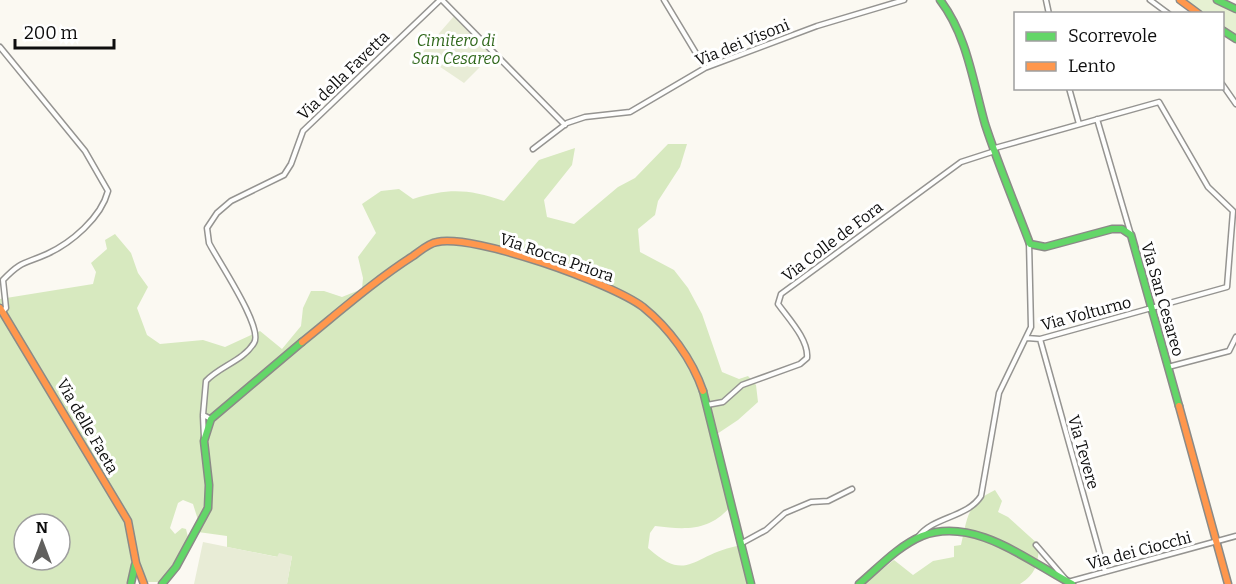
<svg xmlns="http://www.w3.org/2000/svg" width="1236" height="584" font-family="Bitter,serif">
  <style>
    .green { fill: #e6f1d2 }
    .forest { fill: #d7e9bf; fill-rule: evenodd }
    .cemetery { fill: #e8ecd6 }
    .lines { fill: none; stroke-linecap: round; stroke-linejoin: round }
    .street-casing { stroke: #959491; stroke-width: 7 }
    .fast-casing { stroke: #8b8a87; stroke-width: 9 }
    .slow-casing { stroke: #8b8a87; stroke-width: 9 }
    .street { stroke: #fefefd; stroke-width: 4 }
    .fast { stroke: #63d668; stroke-width: 6 }
    .slow { stroke: #ff974d; stroke-width: 6 }
    .labels { text-anchor: middle; stroke-width: 6; stroke-linejoin: round; paint-order: stroke }
    .park-label { font-size: 16px; font-style: italic; fill: #30681c; stroke: #fff }
    .street-label { font-size: 16px; fill: #0e0e0e; stroke: #fff }
  </style>
  <rect width="100%" height="100%" fill="#fbf9f2"/>
  <path class="green" d="M1185,0H1212L1236,12V36L1223,27L1222,14L1204,13Z"/>
  <path class="forest" d="M668,144H687L680,167L658,201L655,215L638,229L640,252L674,270L688,288L702,314L722,372L739,379L748,376L756,385L758,402L738,420L714,436L732,505C710,531 687,530 655,526L650,533L648,548C688,584 692,555 737,546L747,563L751,584H287L292,556L278,557L227,547V536L198,532L205,517L198,520L193,504L183,500L178,503L170,528L175,534L182,528L186,529L189,541L175,565L159,582H148L139,564L133,563L128,584H0V299L93,284L96,272L91,263L107,249L105,240L115,234L131,253L138,273L148,287L137,308L147,335L160,344L203,340L225,347L260,331L282,349L301,326L303,308L311,291H324L342,297L362,289L363,278L358,257L376,233L362,204L381,191L399,189L413,199C449,188 468,189 504,201L539,160L575,148L572,165L544,200L547,217L574,224L618,187L635,178ZM24,524H60V560H24Z
    M995,490L1002,501L998,512L1008,517L1039,545C1038,564 1036,574 1020,584H863L894,560L913,575L933,561L954,557V546L961,545C968,515 967,504 995,490Z"/>
  <path class="cemetery" d="M455,15L493,54L464,83L421,54Z
    M203,542L277,557L279,553L292,556L287,584H194Z"/>
  <g class="lines">
    <g class="street-casing">
      <path id="street" d="M442,0L565,125
        M664,0L705,68
        M1046,0L1049,14
        M1150,0L1169,14
        M0,47L85,151L108,191C101,218 71,243 47,254C25,264 22,260 3,280L6,308L2,312
        M1222,84L1236,104
        M1069,88L1079,124
        M1097,119L1131,235
        M995,148L1159,102L1208,187L1233,211L1227,287L1040,339L1027,338
        M533,149L567,123L585,117L630,112L705,68L817,26L904,0
        M1040,339L1105,572
        M1168,367L1229,351L1236,337
        M707,405L723,402L742,385L800,364L807,358C809,340 788,318 778,304L781,294L961,162L995,151
        M203,416L204,438
        M211,419L203,415L206,381C220,366 243,361 254,343C264,328 218,261 209,243L207,228L217,213L231,201L284,175L291,164L303,131L440,0
        M918,537C934,516 967,518 981,496L999,393L1031,327L1029,242
        M742,543L766,530L785,513L811,502L828,501L852,489
        M1036,545L1068,582L1236,536"/>
    </g>
    <g class="fast-casing">
      <path id="fast" d="M940,0C967,35 973,82 985,124C998,164 1015,204 1030,244L1045,247L1112,229H1122L1131,235L1179,406
        M1217,0L1236,9
        M1222,30L1236,39
        M703,391L751,584
        M131,583L135,565
        M162,584L176,567L208,508L209,485L204,441L211,419L302,342
        M859,584C878,568 898,546 922,536C974,516 1028,561 1072,584"/>
    </g>
    <g class="slow-casing">
      <path id="slow" d="M1180,0L1199,14
        M0,308L128,521L136,563L144,584
        M302,342C338,313 374,281 413,256C420,251 429,243 437,242C475,234 611,283 643,307C669,328 692,359 703,391
        M1179,406L1228,584"/>
    </g>
    <use href="#street" class="street"/>
    <use href="#fast" class="fast"/>
    <use href="#slow" class="slow"/>
  </g>
  <g class="labels">
    <g class="park-label">
      <text x="456" y="46">Cimitero di<tspan x="456" dy="18">San Cesareo</tspan></text>
    </g>
    <g class="street-label">
      <text transform="translate(742 42) rotate(-22)" y="6">Via dei Visoni</text>
      <text transform="translate(343 75) rotate(-44)" y="6">Via della Favetta</text>
      <text transform="translate(832 241) rotate(-37)" y="6">Via Colle de Fora</text>
      <text transform="translate(557 257) rotate(19)" y="6">Via Rocca Priora</text>
      <text transform="translate(1163 299) rotate(74)" y="6">Via San Cesareo</text>
      <text transform="translate(1086 313) rotate(-15)" y="6">Via Volturno</text>
      <text transform="translate(88 426) rotate(60)" y="6">Via delle Faeta</text>
      <text transform="translate(1084 452) rotate(74)" y="6">Via Tevere</text>
      <text transform="translate(1139 550) rotate(-15)" y="6">Via dei Ciocchi</text>
    </g>
  </g>
  <rect x="1014" y="12" width="210" height="78" fill="#ffffff" stroke="#9f9f9f" stroke-width="1.5"/>
  <rect x="1026" y="32" width="30" height="9" fill="#63d668" stroke="#9f9f9f" stroke-width="1.5"/>
  <text x="1068" y="42" font-size="18" fill="#0e0e0e">Scorrevole</text>
  <rect x="1026" y="62" width="30" height="9" fill="#ff974d" stroke="#9f9f9f" stroke-width="1.5"/>
  <text x="1068" y="72" font-size="18" fill="#0e0e0e">Lento</text>
  <g transform="translate(42 542)"><circle r="28" fill="#ffffff" stroke="#9f9f9f" stroke-width="1.5"/>
  <path d="M0-4.5L10 22L0 15L-10 22Z" fill="#61605e"/>
  <text y="-9" font-size="16" font-weight="bold" text-anchor="middle" fill="#0e0e0e">N</text>
  </g>
  <path d="M15 39v9h99v-9" fill="none" stroke="#0e0e0e" stroke-width="3"/>
  <text x="24" y="39" font-size="18" fill="#0e0e0e" stroke="#ffffff" stroke-width="4.5" paint-order="stroke">200 m</text>
</svg>
